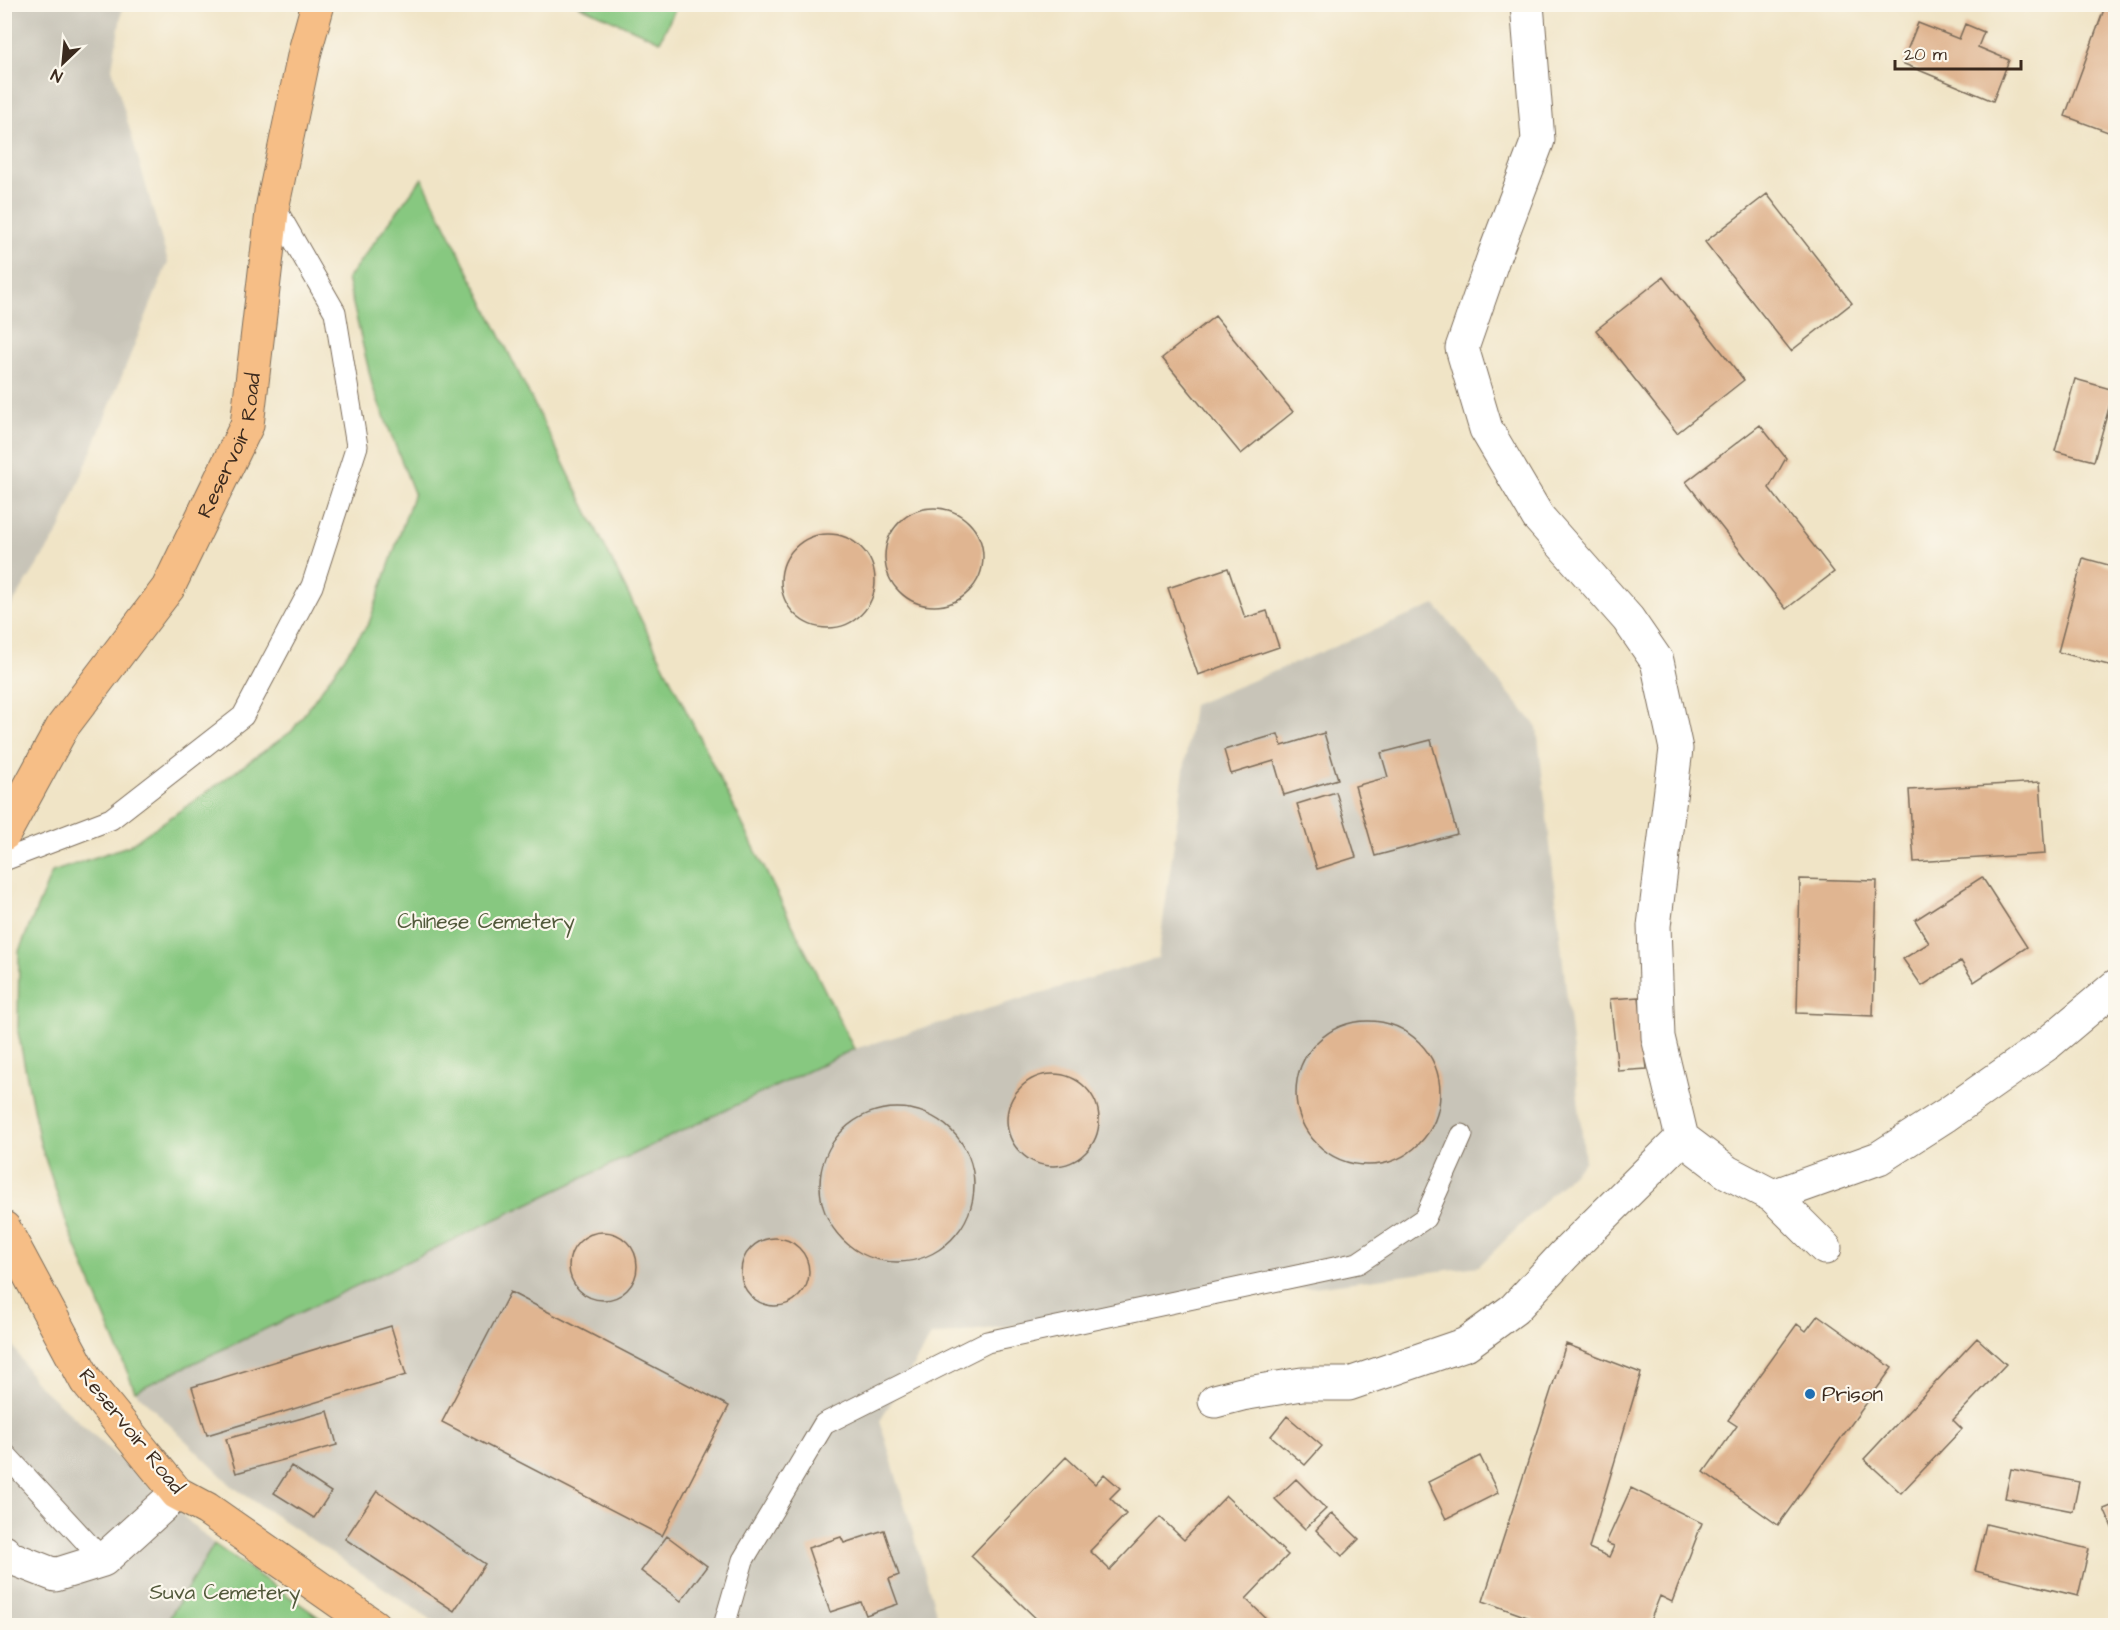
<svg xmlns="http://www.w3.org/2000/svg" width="2120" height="1630" font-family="'Architects Daughter',sans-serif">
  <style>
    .industrial { fill: #c8c4b8 }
    .green { fill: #87c880; stroke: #61794f; stroke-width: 1.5 }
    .building { fill: #e0b591 }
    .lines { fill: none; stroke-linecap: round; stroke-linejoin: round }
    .lane-casing { stroke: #7a6b59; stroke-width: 23 }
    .street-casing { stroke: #7a6b59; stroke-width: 35 }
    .highway-casing { stroke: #7a6b59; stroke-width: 35 }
    .lane { stroke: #fff; stroke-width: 21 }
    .street { stroke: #fff; stroke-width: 33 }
    .highway { stroke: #f6be86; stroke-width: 33 }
    .poi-dot { fill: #1f6fb2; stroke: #fbf7ec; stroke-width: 2 }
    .labels { text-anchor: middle; stroke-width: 4.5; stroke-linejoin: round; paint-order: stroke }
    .street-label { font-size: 21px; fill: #3b2a1e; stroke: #fbf7ec }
    .park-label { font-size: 21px; fill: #52593b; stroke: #fbf7ec }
    .poi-label { font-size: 21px; fill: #3b2a1e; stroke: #fbf7ec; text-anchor: start }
  </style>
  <rect width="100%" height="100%" fill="#fbf7ec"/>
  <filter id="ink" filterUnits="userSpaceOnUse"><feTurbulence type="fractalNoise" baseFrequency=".0167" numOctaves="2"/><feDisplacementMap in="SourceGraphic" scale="12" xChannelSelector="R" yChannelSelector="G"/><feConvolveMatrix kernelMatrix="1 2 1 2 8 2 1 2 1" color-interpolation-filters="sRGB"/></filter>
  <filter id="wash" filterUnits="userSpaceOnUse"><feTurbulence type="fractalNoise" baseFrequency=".008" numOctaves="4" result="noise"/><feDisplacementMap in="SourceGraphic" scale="24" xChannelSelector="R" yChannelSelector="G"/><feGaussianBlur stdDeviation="1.35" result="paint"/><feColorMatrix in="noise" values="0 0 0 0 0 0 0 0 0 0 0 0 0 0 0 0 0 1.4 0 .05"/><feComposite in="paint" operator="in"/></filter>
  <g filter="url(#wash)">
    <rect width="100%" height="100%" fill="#f0e4c6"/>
    <path class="industrial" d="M5,4L123,5L112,68L168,262L59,531L5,616Z
      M1435,605L1537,727L1585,1161L1479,1266L931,1336L880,1421L940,1625H439L233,1487L135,1391L854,1049L1158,958L1193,705Z
      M4,1330L34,1381L214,1544L165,1625H5Z"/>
    <path class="green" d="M578,5L677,4V5L660,41Z
      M422,178L854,1049L135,1391L68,1227L40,1143L18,1032L19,951L52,872L128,846L193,802L292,731L369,623L414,493L373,388L347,279Z
      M214,1544L330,1625H165Z"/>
    <g id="blocks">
      <path class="building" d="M2106,4L2116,7V135L2065,116Z
        M1918,23L1959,39L1965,24L1984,32L1978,47L2009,60L1993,101L1902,63Z
        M1767,194L1852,303L1791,351L1705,242Z
        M1663,277L1744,380L1677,433L1596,330Z
        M1215,316L1293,412L1241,454L1162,358Z
        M2075,379L2114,390L2094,461L2055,451Z
        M1760,425L1786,458L1769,488L1834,572L1786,609L1686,482Z
        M885 557a49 49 0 1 1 98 0a49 49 0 1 1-98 0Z
        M781 581a47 47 0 1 1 94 0a47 47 0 1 1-94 0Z
        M2083,558L2116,567V667L2058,652Z
        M1228,568L1245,618L1267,611L1279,647L1198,675L1168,588Z
        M1324,733L1338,779L1284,795L1274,761L1231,774L1224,750L1278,734L1282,746Z
        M1431,740L1457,834L1375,856L1355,786L1388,777L1381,753Z
        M2040,782L2045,854L1914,862L1909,790Z
        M1336,792L1356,857L1317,869L1297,804Z
        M1982,877L2027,947L1974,982L1961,961L1922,986L1903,959L1929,943L1915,920Z
        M1800,879L1877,881L1873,1016L1797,1013Z
        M1639,997L1647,1069L1618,1071L1610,999Z
        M1296 1093a72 72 0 1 1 144 0a72 72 0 1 1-144 0Z
        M1007 1120a46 46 0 1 1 92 0a46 46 0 1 1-92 0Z
        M820 1185a77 77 0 1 1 154 0a77 77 0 1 1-154 0Z
        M569 1266a34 34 0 1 1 68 0a34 34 0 1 1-68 0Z
        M741 1272a34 34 0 1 1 68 0a34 34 0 1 1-68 0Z
        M510,1292L729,1406L662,1536L442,1422Z
        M1818,1315L1892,1368L1778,1525L1704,1472L1737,1426L1728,1420L1797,1324L1806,1331Z
        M391,1326L406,1375L207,1435L192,1387Z
        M1977,1338L2006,1364L1953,1420L1962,1429L1901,1493L1864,1459Z
        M1566,1344L1641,1373L1589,1548L1609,1557L1614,1546L1606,1543L1631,1488L1702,1523L1672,1602L1660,1596L1648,1626H1552L1483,1601Z
        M328,1411L337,1445L236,1473L226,1439Z
        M1287,1416L1322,1446L1305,1465L1271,1436Z
        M1480,1456L1498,1493L1446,1519L1428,1482Z
        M1066,1457L1095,1484L1104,1474L1120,1488L1110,1498L1126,1514L1090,1551L1110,1570L1160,1517L1184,1540L1226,1496L1288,1555L1246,1599L1274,1626H1044L971,1556Z
        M291,1466L331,1492L314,1518L274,1493Z
        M2011,1469L2079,1482L2073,1511L2005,1498Z
        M1296,1479L1326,1509L1305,1529L1275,1499Z
        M377,1491L485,1564L454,1611L345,1539Z
        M2116,1504V1537L2104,1509Z
        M1332,1513L1359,1539L1342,1556L1316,1530Z
        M1986,1524L2089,1549L2078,1596L1975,1571Z
        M884,1530L899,1575L889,1579L898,1604L866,1615L861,1602L830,1612L808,1548L841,1537L844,1543Z
        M667,1536L707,1566L681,1601L641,1571Z
        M887,1620L897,1621L906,1626H871Z"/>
    </g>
  </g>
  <g filter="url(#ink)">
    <use href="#blocks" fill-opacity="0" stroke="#7a6b59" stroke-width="1.5"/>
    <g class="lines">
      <g class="lane-casing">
        <path id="lane" d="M4,860L111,819L243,716L312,586L357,446L335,312L273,204
          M4,1453L103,1560
          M724,1626L743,1560L824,1424L987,1342L1358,1263L1425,1218L1462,1135"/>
      </g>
      <g class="street-casing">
        <path id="street" d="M1527,4L1538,140L1494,256L1462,348L1486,429L1538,517L1628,619L1657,661L1676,749L1654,926L1658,1037L1682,1138L1727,1172L1773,1196L1879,1158L1946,1115L2047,1044L2116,986
          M1773,1196L1825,1248
          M1215,1401L1242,1394L1302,1384H1349L1466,1344L1514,1309L1564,1255L1682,1138
          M4,1552L9,1557L55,1575L103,1560L177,1493"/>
      </g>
      <g class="highway-casing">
        <g id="highway">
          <path id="s1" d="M4,834L63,726L168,588L247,425L273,204L305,51L318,4"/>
          <path d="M4,1228L86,1381L177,1493L207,1509L374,1626"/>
        </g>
      </g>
      <use href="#lane" class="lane"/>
      <use href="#street" class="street"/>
      <use href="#highway" class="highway"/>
    </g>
  </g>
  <circle class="poi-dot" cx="1810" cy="1394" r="6"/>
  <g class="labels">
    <g class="street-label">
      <text dy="7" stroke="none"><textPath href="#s1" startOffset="453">Reservoir Road</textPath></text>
      <text transform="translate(132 1431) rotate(51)" y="7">Reservoir Road</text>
    </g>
    <g class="park-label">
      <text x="486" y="928">Chinese Cemetery</text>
      <text x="225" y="1599">Suva Cemetery</text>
    </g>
    <g class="poi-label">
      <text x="1822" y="1401">Prison</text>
    </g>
  </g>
  <rect width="2120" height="1630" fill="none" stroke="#fbf7ec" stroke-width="24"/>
  <g transform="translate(63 63) rotate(206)" stroke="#fbf7ec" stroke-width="4.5" paint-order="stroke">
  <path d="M0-4.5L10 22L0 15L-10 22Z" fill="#3b2a1e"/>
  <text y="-9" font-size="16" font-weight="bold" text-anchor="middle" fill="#3b2a1e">N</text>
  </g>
  <path d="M1895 60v9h126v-9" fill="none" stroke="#3b2a1e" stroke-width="3"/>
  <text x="1904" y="60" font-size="18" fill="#3b2a1e" stroke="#fbf7ec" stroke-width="4.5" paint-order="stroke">20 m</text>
</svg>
